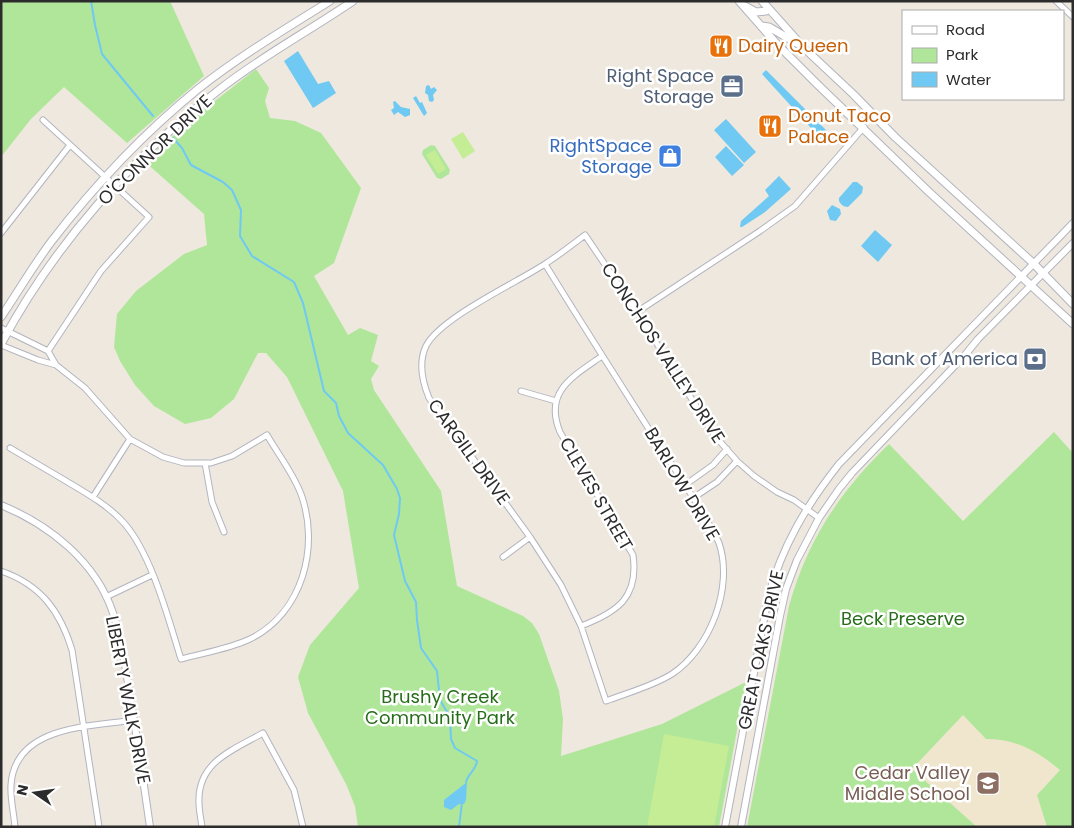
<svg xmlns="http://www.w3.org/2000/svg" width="1074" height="828" font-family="Poppins,sans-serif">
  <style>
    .education { fill: #f0e6ce }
    .green { fill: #b0e69a }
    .pitch { fill: #c4ed95 }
    .water { fill: #6fc9f2 }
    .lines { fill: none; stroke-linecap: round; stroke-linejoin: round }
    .stream { stroke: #6fc9f2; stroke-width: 2 }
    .minor-casing { stroke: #b2b4c0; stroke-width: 7 }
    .tertiary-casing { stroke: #b2b4c0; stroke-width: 8 }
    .secondary-casing { stroke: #b2b4c0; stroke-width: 9 }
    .minor { stroke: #fff; stroke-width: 5 }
    .tertiary { stroke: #fff; stroke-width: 6 }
    .secondary { stroke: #fff; stroke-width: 7 }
    .labels { text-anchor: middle; stroke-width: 5; stroke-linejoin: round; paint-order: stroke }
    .food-label { font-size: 18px; fill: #c56008; stroke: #fff; text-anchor: start }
    .service-label { font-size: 18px; fill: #4e5e75; stroke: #fff; text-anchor: end }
    .shop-label { font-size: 18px; fill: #366cbe; stroke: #fff; text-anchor: end }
    .street-label { font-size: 18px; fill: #2c2c2c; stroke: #fff }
    .park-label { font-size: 18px; fill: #266d19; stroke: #fff }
    .education-label { font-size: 18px; fill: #785e54; stroke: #fff; text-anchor: end }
  </style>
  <rect width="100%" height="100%" fill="#eee8de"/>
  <path class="education" d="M963,715L986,739H1000L1019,743L1037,752L1060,770L1037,795L1047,827H977L912,769Z"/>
  <path class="green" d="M1,1H170L204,76L127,143L64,87L31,119L1,157Z
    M256,69L269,88L265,101L270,118L295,121L321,133L361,188L334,263L314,276L348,335L360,328L378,335L371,361L379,366L371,379L374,390L441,491L457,586L523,616L532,623L539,634L559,691L563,719L561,756L662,724L746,682L719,827H358L355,806L346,784L308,713L298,677L310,645L359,588L343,491L287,377L266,353H258L234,399L211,418L185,424L154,406L135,385L120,361L114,347L117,314L136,291L184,254L207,245L204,214L144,161L202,111Z
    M431,145L435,146L450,170L449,174L441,179L437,178L422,154L423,150Z
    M1054,432L1073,453V827H1047L1037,795L1060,770C1037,751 1016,739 986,739L963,715L912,769L977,827H747L789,606C807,541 840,491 889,444L963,521Z"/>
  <path class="pitch" d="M463,132L475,151L463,159L451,139Z
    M435,150L446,169L438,174L426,155Z
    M664,734L729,746L714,827H647Z"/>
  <path class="water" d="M298,51L318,84L329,81L336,93L313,108L284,61Z
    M766,70L827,131L820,138L762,74Z
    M429,85L431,89L434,87L437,90L433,95L434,100L432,102L429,101L428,95L425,93L426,86Z
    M416,96L420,103L422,102L427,113L424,116L413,98Z
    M395,101L401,107L410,109V115L405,117L398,112L394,115L391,110L394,108L393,102Z
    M726,119L756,152L744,163L714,130Z
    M726,146L744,165L732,176L715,157Z
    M779,176L791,189L765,212L742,227H740L741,221L769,196L765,190Z
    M853,182H857L863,187L862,193L848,207C843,207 838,203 839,198Z
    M832,205L840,209L841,214L836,221L830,220L827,211Z
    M875,230L892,245L878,262L861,246Z
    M467,782L466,800L464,804H459L451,810L444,807V800Z"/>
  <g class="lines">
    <path class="stream" d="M91,1L95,25L102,54L153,116
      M173,138L182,148L191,165L223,182L232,190L241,210L240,236L252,256L294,282L303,303L324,391L336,403L339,416L348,433L383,465L397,489L400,498L399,514L394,535L405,581L416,602L417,620L421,648L437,671L440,700L450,717L451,739L455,748L477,761C476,770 468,774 466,782
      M459,827L462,802"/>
    <g class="minor-casing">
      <path id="minor" d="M1056,1L1073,17
        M43,120L149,217L101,271L48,351
        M1,233L70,145
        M545,264C580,321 616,377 652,434C668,459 685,484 701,510C707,521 714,532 719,543C734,587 710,649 672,674C653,686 627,693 606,701L581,626L561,585L530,537L429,398C422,381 418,363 426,346C440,318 516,283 545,264C559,255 572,245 585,235L637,312L715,436L737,461L754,476L777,492L794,500L819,518
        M637,312L760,231L795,206L864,127
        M1,328L48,351L56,365
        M1,345L38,360L56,365L85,388L130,439L163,457L184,463H211L232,456L267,435C278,454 293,473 301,494C320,546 303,613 250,639C229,649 203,653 181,659C168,618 152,555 124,523C108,505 86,493 66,481C47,470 29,459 10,448
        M521,391L556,401
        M205,463L212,502L224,532
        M685,485L713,465L727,449
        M93,497L130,439
        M693,498L717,482L737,461
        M503,557L530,537
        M1,571C41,585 60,611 72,650L99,827
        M106,597L152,575
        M581,626C618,612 639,597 633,555L560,432C543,391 574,376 602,356
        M15,827C14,814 10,798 11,785C15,725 90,727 134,720
        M202,827C201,819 199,811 199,803C197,762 233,750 263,733L294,790L303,827"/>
    </g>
    <g class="tertiary-casing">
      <path id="tertiary" d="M1,505C50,525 96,562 113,613C123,642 126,673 131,702C138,744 144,785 150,827
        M725,827L768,598C782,546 806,506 839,464L1073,223
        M741,827L780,616L786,589L797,560L819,518L839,489L852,473L965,355L978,339L1073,243"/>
    </g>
    <g class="secondary-casing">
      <path id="secondary" d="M739,1L776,43L817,84L929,192L1073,324
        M762,1L804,48L853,94L895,137L1033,263L1073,304
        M745,6L756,12L766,11L768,8
        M761,26L769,27L798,44
        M1,317C18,292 33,266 51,242C94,186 144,133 198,89C240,56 285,29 330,1
        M1,344C54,245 131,158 220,89C262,56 309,31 353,1"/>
    </g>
    <use href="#minor" class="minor"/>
    <use href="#tertiary" class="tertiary"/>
    <use href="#secondary" class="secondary"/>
  </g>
  <defs>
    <g id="restaurant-square" transform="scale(1.25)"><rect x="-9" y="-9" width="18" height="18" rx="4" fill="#e8710a" stroke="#fff"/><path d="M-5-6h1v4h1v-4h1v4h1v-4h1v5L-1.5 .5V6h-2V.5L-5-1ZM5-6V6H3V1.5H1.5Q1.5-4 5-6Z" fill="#fff"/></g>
    <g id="office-square" transform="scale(1.25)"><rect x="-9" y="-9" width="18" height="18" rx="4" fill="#5c6f8a" stroke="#fff"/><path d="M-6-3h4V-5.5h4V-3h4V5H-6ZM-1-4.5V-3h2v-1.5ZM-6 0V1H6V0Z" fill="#fff"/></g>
    <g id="shop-square" transform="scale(1.25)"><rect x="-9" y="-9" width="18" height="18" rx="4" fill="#3f7fe0" stroke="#fff"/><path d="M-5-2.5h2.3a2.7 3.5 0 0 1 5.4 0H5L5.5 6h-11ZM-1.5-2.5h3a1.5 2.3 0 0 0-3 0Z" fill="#fff"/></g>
    <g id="bank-square" transform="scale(1.25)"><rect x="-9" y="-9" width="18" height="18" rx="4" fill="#5c6f8a" stroke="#fff"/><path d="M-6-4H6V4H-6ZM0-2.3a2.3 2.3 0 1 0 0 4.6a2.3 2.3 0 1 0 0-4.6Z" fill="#fff"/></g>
    <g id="school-square" transform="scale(1.25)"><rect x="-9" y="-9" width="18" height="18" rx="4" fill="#8d6e63" stroke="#fff"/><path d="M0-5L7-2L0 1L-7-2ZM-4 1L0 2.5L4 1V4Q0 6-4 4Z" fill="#fff"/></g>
  </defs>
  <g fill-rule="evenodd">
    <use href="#restaurant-square" x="721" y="46"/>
    <use href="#office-square" x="732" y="86"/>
    <use href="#restaurant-square" x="770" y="126"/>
    <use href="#shop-square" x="670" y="156"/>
    <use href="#bank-square" x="1035" y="359"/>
    <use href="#school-square" x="988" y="783"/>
  </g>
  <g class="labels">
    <g class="food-label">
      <text x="738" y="52">Dairy Queen</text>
      <text x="788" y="122">Donut Taco<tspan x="788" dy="21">Palace</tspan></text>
    </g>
    <g class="service-label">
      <text x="714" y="82">Right Space<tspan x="714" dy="21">Storage</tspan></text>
      <text x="1018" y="365">Bank of America</text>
    </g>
    <g class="shop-label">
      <text x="652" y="152">RightSpace<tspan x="652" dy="21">Storage</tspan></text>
    </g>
    <g class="street-label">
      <text transform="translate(155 150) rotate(-44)" y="6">O'CONNOR DRIVE</text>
      <text transform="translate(663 353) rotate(57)" y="6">CONCHOS VALLEY DRIVE</text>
      <text transform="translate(469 452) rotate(54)" y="6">CARGILL DRIVE</text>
      <text transform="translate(682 484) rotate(59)" y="6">BARLOW DRIVE</text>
      <text transform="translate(596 494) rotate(60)" y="6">CLEVES STREET</text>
      <text transform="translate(761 650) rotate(-78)" y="6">GREAT OAKS DRIVE</text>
      <text transform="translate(128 700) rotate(79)" y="6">LIBERTY WALK DRIVE</text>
    </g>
    <g class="park-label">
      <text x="903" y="625">Beck Preserve</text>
      <text x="440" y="703">Brushy Creek<tspan x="440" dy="21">Community Park</tspan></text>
    </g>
    <g class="education-label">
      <text x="970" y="779">Cedar Valley<tspan x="970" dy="21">Middle School</tspan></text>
    </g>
  </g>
  <rect width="1074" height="828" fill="none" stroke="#2c2c2c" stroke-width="5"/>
  <rect x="902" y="10" width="162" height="90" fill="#ffffff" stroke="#ababab"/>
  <rect x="912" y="26" width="25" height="8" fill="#ffffff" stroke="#ababab"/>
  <text x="946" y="35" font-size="15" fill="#2c2c2c">Road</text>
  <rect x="912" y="48" width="25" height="15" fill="#b0e69a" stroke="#ababab"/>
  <text x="946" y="60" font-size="15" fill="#2c2c2c">Park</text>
  <rect x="912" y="72" width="25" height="15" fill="#6fc9f2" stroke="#ababab"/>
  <text x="946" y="85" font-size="15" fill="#2c2c2c">Water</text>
  <g transform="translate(35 793) rotate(283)" stroke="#ffffff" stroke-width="4" paint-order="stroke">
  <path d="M0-4L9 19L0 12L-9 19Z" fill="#2c2c2c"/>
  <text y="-8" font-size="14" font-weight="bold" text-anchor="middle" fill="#2c2c2c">N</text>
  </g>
</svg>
